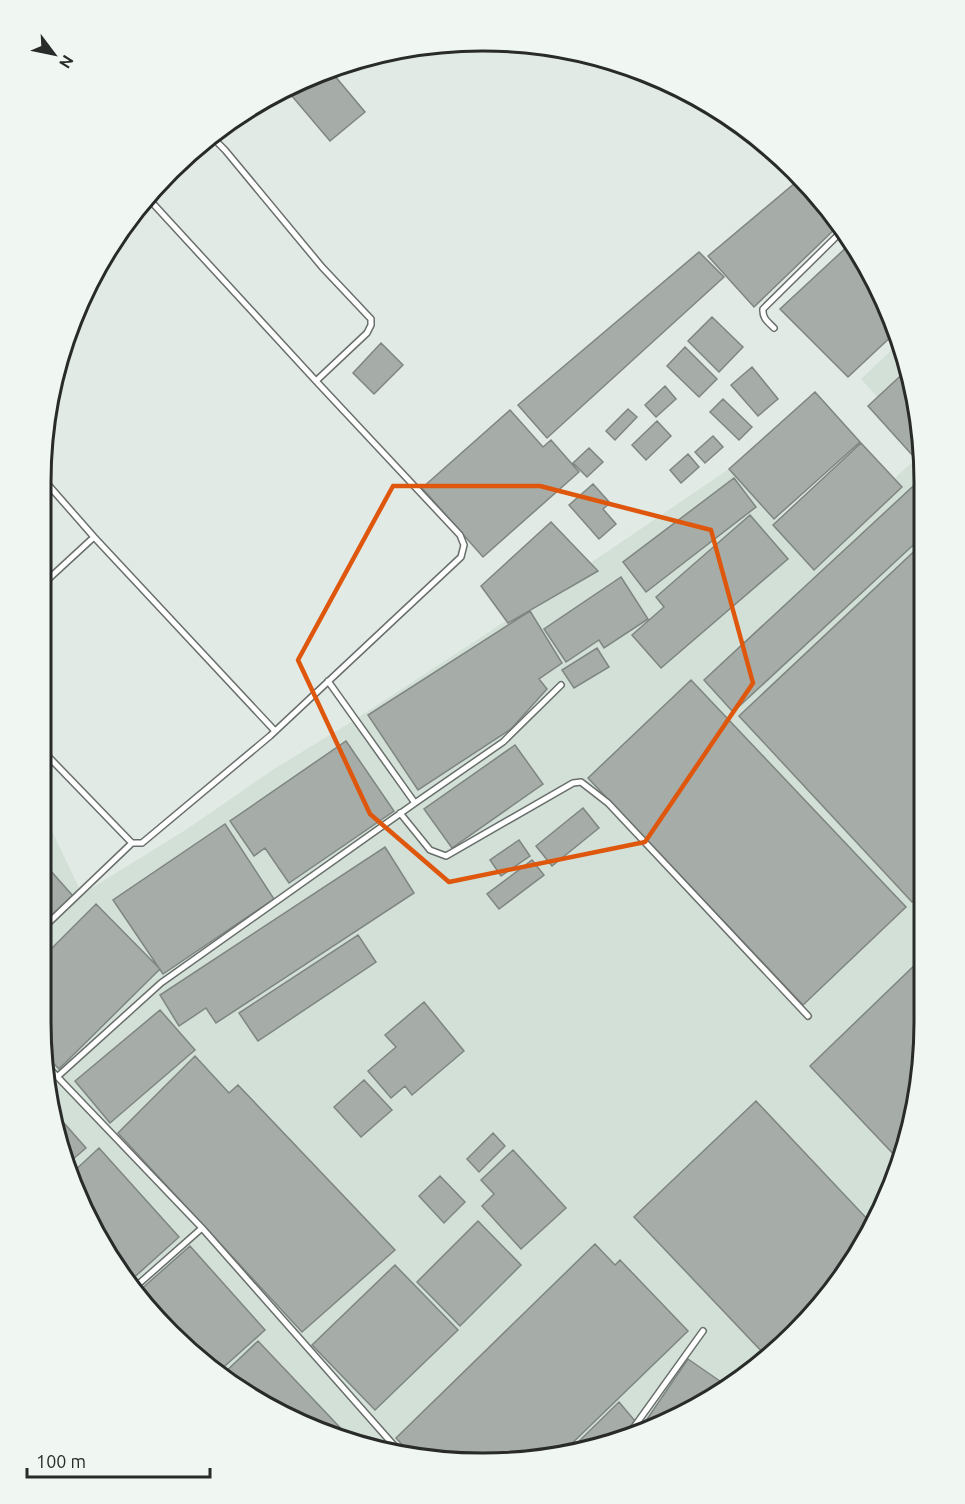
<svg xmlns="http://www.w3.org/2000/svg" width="965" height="1504" font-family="Ubuntu,sans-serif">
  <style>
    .built { fill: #d2e0d7 }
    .building { fill: #a6ada9; stroke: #7f8581; stroke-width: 1.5 }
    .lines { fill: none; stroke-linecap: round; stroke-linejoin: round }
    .service-casing { stroke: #696f6b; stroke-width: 8 }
    .service { stroke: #fff; stroke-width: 5 }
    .marked { fill: none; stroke: #de570d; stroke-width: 4.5; stroke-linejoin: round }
    .rim { fill: none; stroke: #282b29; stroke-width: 3 }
  </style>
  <rect width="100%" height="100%" fill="#e2eae5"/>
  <path class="built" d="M900,342L909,368L922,447L861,379Z
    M923,452L921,1079L891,1190L833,1291L728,1389L597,1448L482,1463L340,1440L213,1372L115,1267L64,1163L41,1022L42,810L82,894L187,829L274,769L348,724L486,634L729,469L814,553Z"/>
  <path class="building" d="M329,69L365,112L330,141L286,89Z
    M801,178L815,191L838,226L754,307L708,256Z
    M850,244L879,287L896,332L848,377L780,309Z
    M699,252L724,277L547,438L518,405Z
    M712,317L743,347L719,372L688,341Z
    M381,343L403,365L374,394L353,373Z
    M685,347L717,379L699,397L667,366Z
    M752,367L778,399L758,416L731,385Z
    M909,368L924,453L923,467L868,406Z
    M665,386L676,399L656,417L645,405Z
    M815,392L860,442L774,519L729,469Z
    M723,399L752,427L739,440L710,412Z
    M628,409L637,417L615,440L606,431Z
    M510,410L543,447L551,440L579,472L483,557L422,488Z
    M657,421L671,436L646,460L632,445Z
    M713,436L723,447L705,463L695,452Z
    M861,443L902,487L814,570L773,525Z
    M589,448L603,462L587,477L573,463Z
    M688,454L699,467L681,483L670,470Z
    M923,477V536L733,712L704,680Z
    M734,478L756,507L646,592L623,562Z
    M593,484L610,503L603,509L616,524L599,539L569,505Z
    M750,515L788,559L661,668L632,635L664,607L656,597Z
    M551,522L598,571L508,623L481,586Z
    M923,543L922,893L912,902L739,716Z
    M621,577L648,619L604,648L599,640L566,662L544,629Z
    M530,611L562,663L539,679L547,689L511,729L418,790L368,715Z
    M597,648L609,667L574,688L562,670Z
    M691,680L906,907L803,1005L588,778Z
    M346,741L394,811L289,883L265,848L254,856L230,821Z
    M515,745L543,784L452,848L424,809Z
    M583,808L599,828L552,866L536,846Z
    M225,824L274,899L163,974L113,900Z
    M519,840L530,856L501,876L490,860Z
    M385,847L414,893L216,1023L206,1008L179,1026L160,995Z
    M532,860L544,875L499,909L487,894Z
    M42,861L73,896L41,925Z
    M96,904L160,969L59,1069L46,1056L40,1022L41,959Z
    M358,935L376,962L258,1041L239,1013Z
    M921,959V1079L899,1160L810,1066Z
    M424,1002L464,1051L412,1095L405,1086L391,1098L368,1071L396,1047L385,1035Z
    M160,1010L195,1050L110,1123L75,1081Z
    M195,1056L229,1093L238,1085L395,1250L302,1332L118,1133Z
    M364,1080L392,1110L361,1137L334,1107Z
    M756,1101L872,1224L833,1291L765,1355L634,1217Z
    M56,1114L86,1148L65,1166L64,1163Z
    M493,1133L505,1146L479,1172L467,1159Z
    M99,1148L179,1237L129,1282L115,1267L70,1175Z
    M513,1150L566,1208L521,1249L482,1206L494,1194L481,1180Z
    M440,1176L465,1202L444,1223L419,1196Z
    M478,1221L521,1265L460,1326L417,1282Z
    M595,1244L615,1265L620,1260L688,1331L562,1453L482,1463L408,1451L396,1438Z
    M190,1246L265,1330L216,1374L138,1292Z
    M395,1265L458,1330L375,1410L312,1345Z
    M258,1341L349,1437L345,1441L340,1440L221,1376Z
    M688,1359L730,1388L641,1428Z
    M619,1402L635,1421L623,1437L597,1448L568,1452Z"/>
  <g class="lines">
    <g class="service-casing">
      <path id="service" d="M211,136L225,150L322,267L371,319V325L367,333L316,381
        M774,328C768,322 762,318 763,309L842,231
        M44,480L94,537L275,731
        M43,584L94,537
        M328,681L415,803
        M42,750L128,839L132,843H142L270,736L461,557L464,545L460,535L316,381L147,197
        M400,813L430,850L446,856L573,783L581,782L608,803L808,1016
        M41,930L132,843
        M48,1067L202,1228L398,1450
        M57,1077L161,983L415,803L503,742L561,685
        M134,1288L202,1228
        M629,1434L703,1331"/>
    </g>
    <use href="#service" class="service"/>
  </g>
  <path class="marked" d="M393,486H540L711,530L753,683L645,842L449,882L370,814L298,660Z"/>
  <path d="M0 0H965V1504H0ZM482 51H483A431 431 0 0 1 914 482V1022A431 431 0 0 1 483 1453H482A431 431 0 0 1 51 1022V482A431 431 0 0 1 482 51Z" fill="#f0f7f3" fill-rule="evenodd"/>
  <path class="rim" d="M482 51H483A431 431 0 0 1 914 482V1022A431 431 0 0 1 483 1453H482A431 431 0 0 1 51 1022V482A431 431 0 0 1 482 51Z"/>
  <g transform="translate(54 54) rotate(122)" stroke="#f0f7f3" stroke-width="4.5" paint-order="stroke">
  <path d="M0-4.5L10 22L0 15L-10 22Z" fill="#282b29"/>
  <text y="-9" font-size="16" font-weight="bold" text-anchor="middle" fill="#282b29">N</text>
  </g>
  <path d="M27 1468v9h183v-9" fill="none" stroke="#282b29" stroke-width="3"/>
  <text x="36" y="1468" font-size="18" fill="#282b29" stroke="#f0f7f3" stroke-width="4.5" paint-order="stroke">100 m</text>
</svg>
